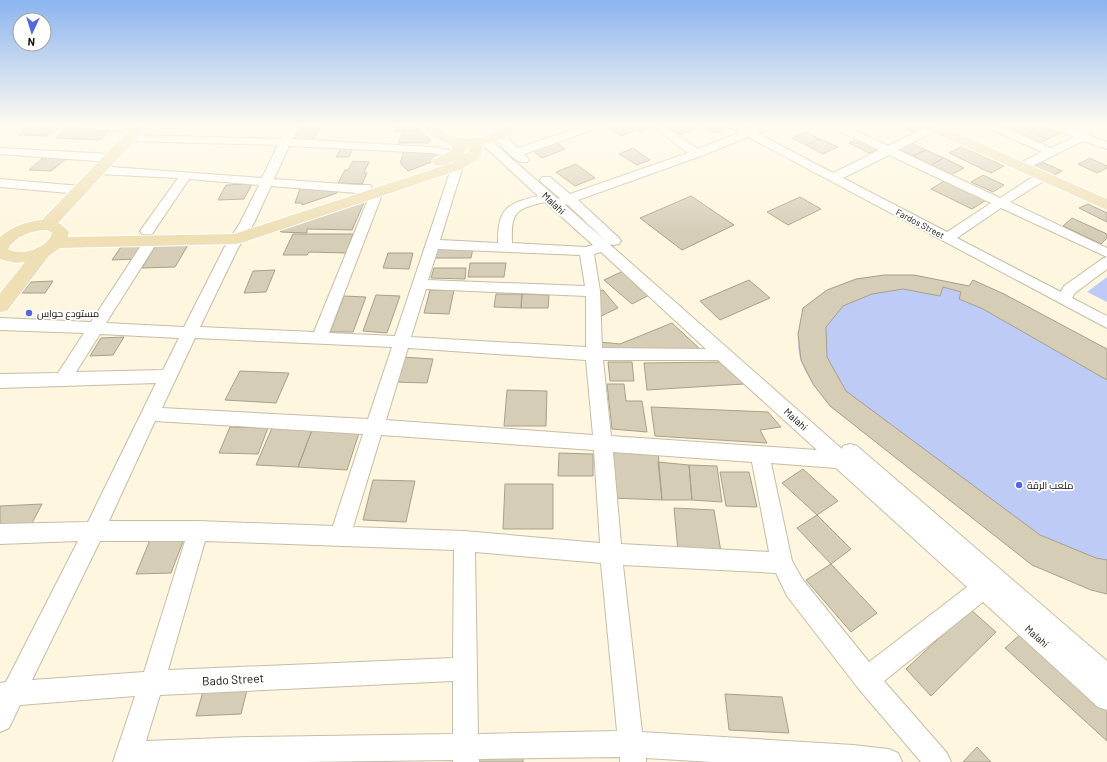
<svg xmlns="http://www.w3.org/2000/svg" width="1107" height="762" font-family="Barlow,Cairo,sans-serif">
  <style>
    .green { fill: #becbf7 }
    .building { fill: #d6cdb7; stroke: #a8a08a }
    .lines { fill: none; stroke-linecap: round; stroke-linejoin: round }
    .minor-casing { stroke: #c6bda7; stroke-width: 2 }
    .major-casing { stroke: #fff; stroke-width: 2 }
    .minor { fill: #fff; fill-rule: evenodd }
    .major { fill: #eedfb5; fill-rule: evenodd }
    .poi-dot { fill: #5467dd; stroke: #fff; stroke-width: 1.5 }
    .labels { text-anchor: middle; stroke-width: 3.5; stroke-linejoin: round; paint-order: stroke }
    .far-street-label { font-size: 9px; fill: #141109; stroke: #fff }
    .street-label { font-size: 10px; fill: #141109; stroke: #fff }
    .poi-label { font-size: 10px; fill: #141109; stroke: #fff; text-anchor: start }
    .near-street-label { font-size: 12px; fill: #141109; stroke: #fff }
  </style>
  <rect width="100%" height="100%" fill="#fef6de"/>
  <path class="green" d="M884,275H914L969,286L973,280L1004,294L1107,349V594L1032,565L830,406C819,392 807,378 801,361C795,345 800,325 803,308L827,290L856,279Z
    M1107,277V302L1087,292Z"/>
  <path class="building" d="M31,125H41L60,126L47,136L18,135Z
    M303,125H334L302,127Z
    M418,125L419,129L396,132V126Z
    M604,125H624L634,131L621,136Z
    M628,125H654L655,126L639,132Z
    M672,125H691L696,128L680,135L667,127Z
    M701,125H724L728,128L715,133Z
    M901,125H915L921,128L912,132L903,128L906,127Z
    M1004,125H1015L1031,132L1021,137L999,127Z
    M1015,125H1044L1031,132Z
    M1044,125L1061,133L1048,139L1031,132Z
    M69,127L111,130L99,140L56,138Z
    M298,128H320L313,140H290Z
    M419,129L430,139L429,143H398L403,131Z
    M806,132L820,139L806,145L792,138Z
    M1031,132L1048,139L1038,144L1021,137Z
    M858,138L878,149L869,153L849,143Z
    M820,139L838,147L823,154L806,145Z
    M555,141L565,149L542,158L532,150Z
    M912,143L926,150L913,156L898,149Z
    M343,145L354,146L349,157H336Z
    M962,146L1004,166L991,173L949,153Z
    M633,148L650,160L637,165L619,154Z
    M926,150L944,158L931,165L913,156Z
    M404,152L438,153L441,156L439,159L408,171L400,163Z
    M44,157L66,159L51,171L29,170Z
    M944,158L964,168L951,175L931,165Z
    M1090,158L1107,166V168L1097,173L1078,164Z
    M353,161L369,162L364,173H367L362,184L338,183L345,170H348Z
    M1042,162L1062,171L1051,177L1031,168Z
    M576,164L595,178L575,186L556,172Z
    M983,175L1004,185L993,192L971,182Z
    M946,180L988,199L972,209L931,189Z
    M252,184L244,199L218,200L226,185Z
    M301,186L337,190V193L302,205V203H295Z
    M691,196L734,225L682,250L640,218Z
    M800,197L821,209L788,225L767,212Z
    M366,198L352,230L307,229V233L281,232L278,228Z
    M1088,204L1107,213V222L1079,208Z
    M1072,218L1107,234V238L1101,244L1063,226Z
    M293,234H353L346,253L309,252L307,255H283Z
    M156,245H188L175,267L142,268Z
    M144,246L136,259L112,260L121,247Z
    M437,247L473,248L471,258H434Z
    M388,253H413L409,269L383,268Z
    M470,263H506L504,277H468Z
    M434,268H466L465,279L431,278Z
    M275,270L266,292L244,293L253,271Z
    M623,271L651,294L632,304L604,280Z
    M884,275H914L969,286L973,280L1004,294L1107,349V380L983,309L959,299L961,292L943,287L940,296L903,289L872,294L843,306L826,327L827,357L846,391L1040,535L1096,558L1107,560V594L1091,590L1032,565L830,406L813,384L801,360L798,334L803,308L827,290L856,279Z
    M749,280L770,298L720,320L700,301Z
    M53,281L45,293H22L31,282Z
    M430,290H454L449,314L424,313Z
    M603,290L618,308L599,317L598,291Z
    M496,294H522L521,308L494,307Z
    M522,294L549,295L548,308H521Z
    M376,295L400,296L387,333L363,331Z
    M344,296L366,297L353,332H330Z
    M672,323L700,349H602L600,342L620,344Z
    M124,337L113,355L90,356L101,338Z
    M402,357L433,359L427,383L395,382Z
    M608,362H632L634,381H610Z
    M723,362L744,384L647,390L644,363Z
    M240,371L289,373L276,403L225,400Z
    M607,384H624L626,401H642L647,432L612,429Z
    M507,390L547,391L546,426H504Z
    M651,407L768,412L781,427L760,430L767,443L655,436Z
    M230,427L268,428L258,454L219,453Z
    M272,428L312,430L298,467L256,465Z
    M312,430L359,433L347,470L298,467Z
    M610,450L658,452L662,500L612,498Z
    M559,453L593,454V476H558Z
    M658,462L689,465L692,500H662Z
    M689,465L717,466L722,502L692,500Z
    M803,469L838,501L817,515L782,483Z
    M720,472H749L757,507L726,506Z
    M373,480L415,481L406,522L363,520Z
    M505,484H553V529H503Z
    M42,504L31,525L0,526V506Z
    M674,508L714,510L721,552L678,551Z
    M817,515L851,549L831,564L797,528Z
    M184,539L171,573L136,574L150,540Z
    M831,564L877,613L851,632L806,580Z
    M970,609L996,632L931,696L906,669Z
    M1022,633L1107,705V741L1005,648Z
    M248,686L241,714L196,716L204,688Z
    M725,694L782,697L789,733L729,730Z
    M977,747L991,762H963Z
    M523,754V762H479V758Z"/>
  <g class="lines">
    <g class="minor-casing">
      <path id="minor" d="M78,125H128L142,127L144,129L138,132L83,128Z
        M290,125H300L292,139L432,147L461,152L463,154L461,156L457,157L432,153L289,146L274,179L357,185H370L372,188L370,191L357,193L271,186L254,223L238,248L200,327L314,332L371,192L373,189H381L383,192L329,333L395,336L453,163H461L463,166L440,240L498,243C498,208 506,204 538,196L480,142L478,140L480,138H488L558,199L560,198L542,183L540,180L542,177H550L570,194L688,153L651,125H663L698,149L739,133L728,125H741L749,129L762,125H780L779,127L757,133L833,173L879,150L831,127L830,125H844L888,146L931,125H944L943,127L898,150L1000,198L1039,173H1047L1049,176L1047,179L1010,202L1107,248V257L1001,208L957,238L1061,292L1064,286L1102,259L1107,257V269L1075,293L1072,298L1107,316V328L748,137L701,156L578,200L619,238L621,241L619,244L614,245L609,244L567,204L565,205L842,449L843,446L850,444L857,446L1107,661V710L1098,707L983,602L884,681L947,753L951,762H921L858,688L787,596L776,573L623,565L642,732L853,745L889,749L898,753L902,762H712L646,758V762H620V757L479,759V762H453V760L302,762H113L135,696L20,705L9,728L0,732V683L6,682L78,541L0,544V524L88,522L156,383L0,388V374L58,373L84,333L0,330V318L91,322L146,238L151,237L156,238L158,241L106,323L184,327L224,248L240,223L259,185L189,179L152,234H142L140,231L178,178L98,174L94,173L92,170L94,167L98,166L262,178L278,145L128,141L122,138L128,135L281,139ZM889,155L991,203L947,232L843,178ZM545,202L593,245L586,247L512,243C511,212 515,209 545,202ZM438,249L580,255L585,286L428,280ZM601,252L706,349L602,348L600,291L594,254ZM426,289L586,296V347L411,337ZM100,334L179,338L163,370L76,372ZM195,338L392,347L368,419L162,408ZM408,348L586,360L593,435L386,420ZM603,360H718L817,450L611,436ZM155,421L363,434L333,526L198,521H109ZM381,435L594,450L600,543L464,531L353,527ZM613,452L752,462L769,552L621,544ZM771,463L836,468L967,587L869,662L803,580L792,561ZM100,541H185L144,672L32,680ZM205,541L454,550L453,658L168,670ZM475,552L601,563L617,731L478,734ZM453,681V734L247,737L146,741L160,695Z
        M586,125H602L601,127L524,154L529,160L527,162C516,165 504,149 497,140L501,131H509L511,133L509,139L518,148Z
        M984,125H998L1051,148L1074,137L1050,127L1049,125H1064L1079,131L1076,125H1087L1091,129L1088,135L1107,142V149L1083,141L1022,171L1018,170L1016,167L1018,164L1042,152L985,127Z
        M0,148L110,154L114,156L116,158L114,160L110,162L0,154Z
        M0,179L80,186L84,187L86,190L84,193L80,194L0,187Z"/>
    </g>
    <g class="major-casing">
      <path id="major" d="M134,125H149L58,223L61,224L69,232L68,237L234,234L452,163L458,159C450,163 443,167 434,165L432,162L434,159L451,151L452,146L431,136L423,125H437C448,141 475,141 491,134C496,132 500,128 504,126C508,124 516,125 520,125C511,137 498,141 484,144L480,157L462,169L241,243L235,244L60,248L49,256L7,311L0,312V293L25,262L15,263L0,259V237C11,227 27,221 42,220ZM467,146H470L468,152L463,155ZM47,230L52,233C48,248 21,257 8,249C16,236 32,230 47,230Z
        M921,125H939L1107,199V210L923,128Z"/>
    </g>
    <use href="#minor" class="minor"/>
    <use href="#major" class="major"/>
  </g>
  <linearGradient id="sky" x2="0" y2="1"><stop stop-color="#8bb4f0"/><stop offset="0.54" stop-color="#fffbf0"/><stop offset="1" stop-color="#fffbf0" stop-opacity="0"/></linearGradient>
  <rect width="1107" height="232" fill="url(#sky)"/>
  <g class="poi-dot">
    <circle cx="29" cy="313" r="4"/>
    <circle cx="1019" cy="485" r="4"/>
  </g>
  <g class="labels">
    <g class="far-street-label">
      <text transform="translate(920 224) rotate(28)" y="3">Fardos Street</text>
    </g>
    <g class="street-label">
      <text transform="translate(554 203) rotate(43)" y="4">Malahi</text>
      <text transform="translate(796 419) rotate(42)" y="4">Malahi</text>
      <text transform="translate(1037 636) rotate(42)" y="4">Malahi</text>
    </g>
    <g class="poi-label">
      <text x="37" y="317">مستودع حواس</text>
      <text x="1027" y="489">ملعب الرقة</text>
    </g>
    <g class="near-street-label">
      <text transform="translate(233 680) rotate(-3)" y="4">Bado Street</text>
    </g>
  </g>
  <g transform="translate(32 32) rotate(184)"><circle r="19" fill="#ffffff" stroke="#a1a09d"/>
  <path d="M0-3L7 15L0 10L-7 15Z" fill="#5467dd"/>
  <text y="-6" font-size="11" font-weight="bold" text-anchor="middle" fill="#141109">N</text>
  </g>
</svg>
